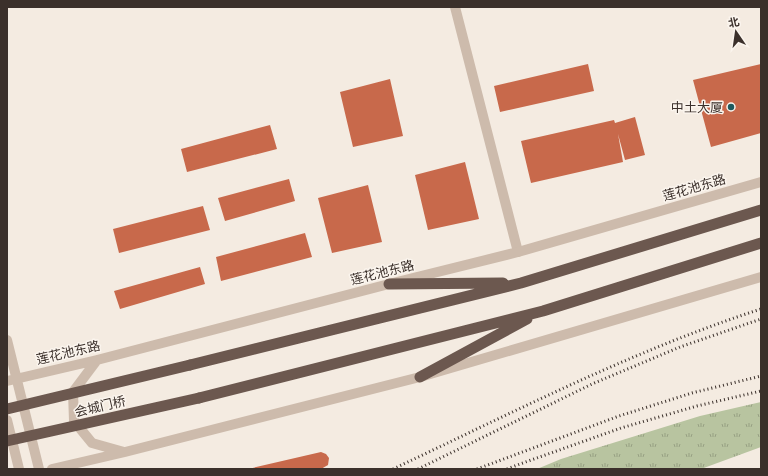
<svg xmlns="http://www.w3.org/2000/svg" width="768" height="476" font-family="'Roboto Condensed','Noto Sans SC',sans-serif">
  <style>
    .park { fill: url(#park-tufts) }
    .building { fill: #c8694b }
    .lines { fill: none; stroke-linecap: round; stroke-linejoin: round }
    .minor { stroke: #cdbbac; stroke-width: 10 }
    .tertiary { stroke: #cdbbac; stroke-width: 10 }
    .trunk { stroke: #6c584f; stroke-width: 11 }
    .rail { stroke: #3b302b; stroke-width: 3; stroke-dasharray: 1 3; stroke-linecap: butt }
    .trunk-bridge { stroke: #6c584f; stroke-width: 11 }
    .poi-dot { fill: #1f5a5e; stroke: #fbf5ee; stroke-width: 1.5 }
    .labels { text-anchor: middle; stroke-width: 3; stroke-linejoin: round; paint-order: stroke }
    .poi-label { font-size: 13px; fill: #3b302b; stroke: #fbf5ee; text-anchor: end }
    .street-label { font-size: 13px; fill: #3b302b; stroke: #fbf5ee }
  </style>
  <defs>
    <pattern id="park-tufts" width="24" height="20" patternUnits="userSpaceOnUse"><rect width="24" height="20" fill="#b8c4a0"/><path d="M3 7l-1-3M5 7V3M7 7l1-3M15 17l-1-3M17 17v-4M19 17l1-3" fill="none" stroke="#97a083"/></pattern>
  </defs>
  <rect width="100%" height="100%" fill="#f4ebe1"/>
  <path class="park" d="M761,402V447L701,469H537L561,459L700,416Z"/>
  <path class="building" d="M588,64L594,91L500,112L494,86Z
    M761,64V133L711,147L693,80Z
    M390,79L403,136L353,147L340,92Z
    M635,117L645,155L625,160L618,134L623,162L531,183L521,141L614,120L615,123Z
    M270,125L277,149L187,172L181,149Z
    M465,162L479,219L428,230L415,175Z
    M289,179L295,201L225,221L218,198Z
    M368,185L382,242L332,253L318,198Z
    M203,206L210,230L119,253L113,229Z
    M305,233L312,257L221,281L216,257Z
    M200,267L205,284L120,309L114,291Z
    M321,452L326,454L329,458L328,465L321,469H248Z"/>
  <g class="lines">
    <path class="minor" d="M455,7L518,252"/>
    <path class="tertiary" d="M7,340L39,469
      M97,360L73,392L74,421L92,443L124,452
      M7,381L97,360L389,284L518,252L761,182
      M7,420L19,469
      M52,469L125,452L420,377L761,277"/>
    <path class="trunk" d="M389,284L503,283
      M190,365L521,283L761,210
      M420,377L527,319
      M199,398L543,311L761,243"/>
    <path class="rail" d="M393,469C514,412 634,350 761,309
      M418,469L592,384L680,347L761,319
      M477,469L619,416L692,393L761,376
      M507,469L520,464L621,428L697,406L761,391"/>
    <path class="trunk-bridge" d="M7,409L190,365
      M7,441L199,398"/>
  </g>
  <circle class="poi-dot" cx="731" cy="107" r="4"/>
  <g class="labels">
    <g class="poi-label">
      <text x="723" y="112">中土大厦</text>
    </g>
    <g class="street-label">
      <text transform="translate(694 187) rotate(-16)" y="5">莲花池东路</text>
      <text transform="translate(382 272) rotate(-14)" y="5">莲花池东路</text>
      <text transform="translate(68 352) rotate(-13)" y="5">莲花池东路</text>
      <text transform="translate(100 406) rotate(-13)" y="5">会城门桥</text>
    </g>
  </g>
  <rect width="768" height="476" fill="none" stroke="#3b302b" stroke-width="16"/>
  <g transform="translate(736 32) rotate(347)" stroke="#fbf5ee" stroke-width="3" paint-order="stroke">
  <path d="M0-3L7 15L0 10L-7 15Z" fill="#3b302b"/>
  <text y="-6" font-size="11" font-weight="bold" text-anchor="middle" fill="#3b302b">北</text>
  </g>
</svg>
